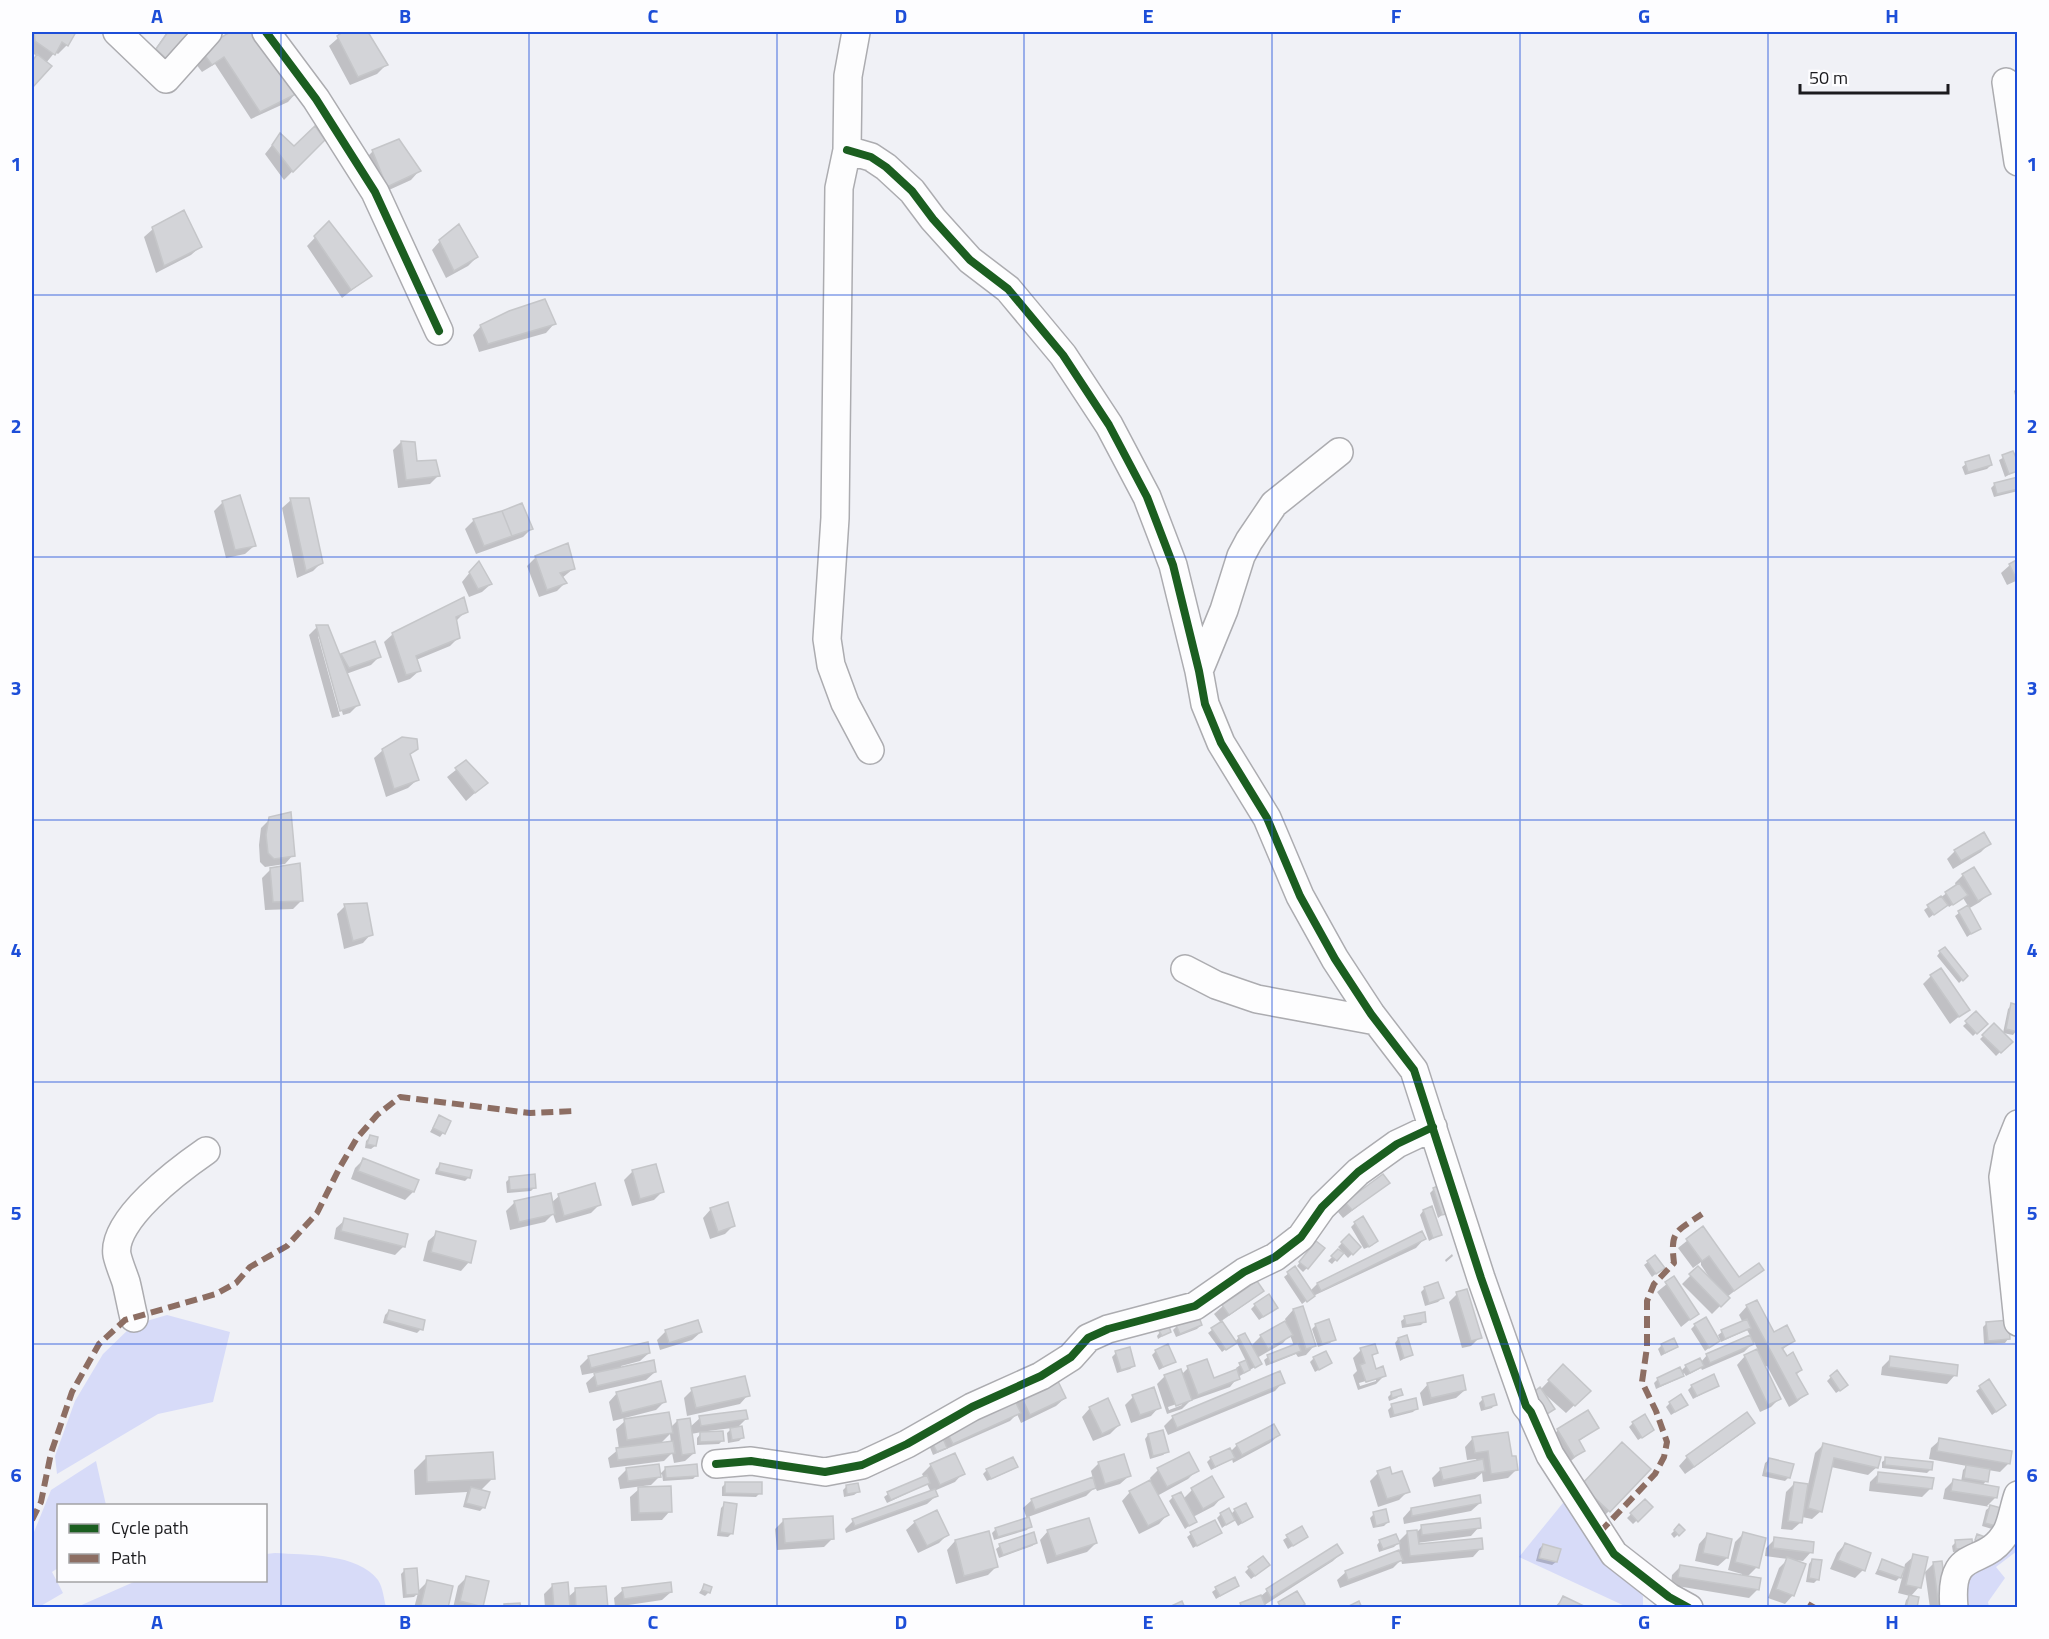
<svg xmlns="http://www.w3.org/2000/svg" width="2049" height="1639" font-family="'Titillium Web',sans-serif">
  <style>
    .green { fill: #d7dbf8 }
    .shadow { fill: #0003; fill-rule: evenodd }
    .building { fill: #d3d4d8; stroke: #c5c6c9; stroke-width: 1.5 }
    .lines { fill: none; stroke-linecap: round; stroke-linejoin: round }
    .minor-casing { stroke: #acacb0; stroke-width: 30 }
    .minor { stroke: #fdfdfe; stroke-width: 27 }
    .quiet { stroke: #8d6e63; stroke-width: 6; stroke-dasharray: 12 6; stroke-linecap: butt }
    .cycleway-casing { stroke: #fdfdff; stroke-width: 11 }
    .cycleway { stroke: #1b5e20; stroke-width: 8 }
    .grid { fill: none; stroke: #1d4ed8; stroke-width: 1.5; stroke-opacity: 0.55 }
    .neatline { fill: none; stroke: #1d4ed8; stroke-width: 2 }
    .grid-label { font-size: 20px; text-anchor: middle; font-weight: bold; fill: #1d4ed8 }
  </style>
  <rect width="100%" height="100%" fill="#f0f1f6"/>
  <path class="green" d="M167,1315L230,1332L213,1402L158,1414L57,1474L55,1456L75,1401L103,1354L133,1325Z
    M96,1461L106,1505L58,1506V1568L52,1572L63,1593L39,1607H32V1537L51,1490Z
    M1567,1498L1581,1530L1609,1556L1643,1596V1607H1627L1519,1557Z
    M2017,1513V1551L1996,1567L2005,1578L1988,1602L1989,1607L1962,1608L1966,1581Z
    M275,1553C305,1555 358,1553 378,1580C383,1587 384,1600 386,1607H77L136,1581L266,1580V1554Z"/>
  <path class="shadow" d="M32,32H75L67,45L58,54L55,52L46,63L50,66L32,86V62L37,56L32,53Z
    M167,32H195L169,61L149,58Z
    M233,32H251L296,93L288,102L251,119L215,64L202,72L193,60L202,51Z
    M345,32H367L386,65L377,74L350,85L329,46Z
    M280,135L294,148L323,140L284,180L265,154Z
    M373,151L419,171L411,180L378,195L364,160Z
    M329,223L370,276L342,298L307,246Z
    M153,229L200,247L191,255L156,273L144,237Z
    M440,241L477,257L468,266L446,278L432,250Z
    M554,324L546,333L479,352L473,335L481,326Z
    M2018,387V408L2014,391Z
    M401,442L416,462L438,476L430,484L398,488L393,450Z
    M2012,453L2018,470L2005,477L1999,460Z
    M1966,464L1991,465L1987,469L1965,475L1962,467Z
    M2018,478V491L1994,497L1991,488L1995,484Z
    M291,500L322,562L313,571L297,578L282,508Z
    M223,502L254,546L245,554L226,558L214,511Z
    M474,520L532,528L523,537L476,554L465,529Z
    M536,557L573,569L562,578L565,583L557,591L539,597L527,566Z
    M2018,561V580L2007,585L2001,573L2010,565Z
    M471,571L491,584L482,592L469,597L462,582Z
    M466,611L456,621L459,637L450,646L416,660L419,671L410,679L398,683L384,642L393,634Z
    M317,627L339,658L342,655L379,657L371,665L346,674L358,705L350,713L343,715L322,640L318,636L340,716L332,718L309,635Z
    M416,748L409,756L417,780L408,788L386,797L374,758L383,750Z
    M466,762L486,783L466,801L447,777Z
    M270,819L293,855L285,864L265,867L260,862L259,845L261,828Z
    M1989,844L1981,852L1953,869L1947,859L1955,851Z
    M271,869L302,900L293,909L265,910L262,878Z
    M1963,875L1989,894L1980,902L1968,909L1979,928L1967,937L1955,916L1968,906L1963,898L1949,907L1947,904L1929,918L1924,910L1956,886L1955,883Z
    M345,906L371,934L363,943L344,949L337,914Z
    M1940,952L1966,976L1959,983L1937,956Z
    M1931,976L1968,1009L1950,1024L1923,984Z
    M2012,1005L2016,1031L2013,1035L2003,1033L2008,1009Z
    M1976,1014L1985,1024L1973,1036L1963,1026Z
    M1994,1026L2010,1042L1996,1056L1980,1039Z
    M439,1117L443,1133L440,1137L430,1132Z
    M370,1137L375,1146L371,1149L365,1148L366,1141Z
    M363,1160L413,1192L405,1200L351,1179L355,1168Z
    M440,1165L469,1177L465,1181L435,1174L436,1169Z
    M655,1165L662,1192L654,1200L632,1206L624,1180L632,1172Z
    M510,1178L535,1187L531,1191L507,1193L506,1182Z
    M1388,1183L1343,1218L1338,1212L1346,1203Z
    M1434,1189L1445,1213L1438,1218L1430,1193Z
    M559,1196L600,1204L591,1213L556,1223L553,1214L545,1222L510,1230L506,1211L514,1203H551Z
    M711,1209L733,1226L725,1234L710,1239L703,1218Z
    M1423,1211L1440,1235L1429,1241L1420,1215Z
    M345,1220L406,1235L403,1247L395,1255L334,1239L336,1228Z
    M1355,1223L1373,1245L1364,1249L1351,1227Z
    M1703,1228L1739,1279L1762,1269L1727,1297L1728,1298L1712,1314L1682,1284L1698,1268L1708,1278L1709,1277L1701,1265V1262L1693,1268L1678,1248Z
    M437,1233L469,1262L461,1271L423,1261L428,1241Z
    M1421,1233L1424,1239L1416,1248L1311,1297L1302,1304L1284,1277L1295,1268L1310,1291L1317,1284Z
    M1349,1236L1359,1247L1348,1258L1338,1247Z
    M1312,1247L1307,1268L1303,1272L1297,1266Z
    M1338,1251L1342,1253L1332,1264L1328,1261Z
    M1452,1254L1453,1256L1446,1262L1445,1260Z
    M1648,1262L1659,1271L1652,1277L1644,1265Z
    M1674,1278L1697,1314L1681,1327L1657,1292Z
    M1425,1288L1442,1298L1438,1302L1425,1306L1421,1292Z
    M1262,1291L1253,1299L1220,1322L1235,1342L1239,1337L1251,1346L1260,1337L1286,1322L1285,1319L1293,1310L1314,1346L1306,1355L1298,1357L1296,1354L1266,1366L1264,1360L1268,1357L1294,1346L1290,1335L1283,1343L1257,1358L1260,1364L1238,1377L1230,1387L1190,1401L1182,1409L1167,1414L1157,1384L1165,1376L1182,1374L1188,1368L1213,1380L1237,1371L1236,1368L1246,1361L1236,1341L1222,1352L1208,1333L1221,1323L1214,1314L1223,1306ZM1182,1402V1405L1169,1410L1168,1407Z
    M1457,1294L1480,1337L1471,1346L1462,1348L1449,1302Z
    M1255,1305L1272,1311L1259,1320L1251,1309Z
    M1747,1306L1773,1334L1794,1340L1782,1350L1787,1358L1801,1370L1796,1375L1806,1394L1797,1402L1789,1407L1767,1366L1764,1368L1779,1399L1771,1407L1760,1412L1737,1365L1745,1356L1758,1350L1754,1342L1744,1352L1702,1370L1701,1368L1686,1376L1684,1373L1678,1379L1656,1389L1654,1383L1658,1379L1680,1372L1686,1366L1701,1362L1707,1355L1751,1337L1747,1330L1721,1342L1718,1335L1722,1332L1743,1323L1739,1315Z
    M389,1311L421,1329L417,1333L383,1323L385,1315Z
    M1405,1318L1425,1321L1421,1325L1402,1328L1401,1321Z
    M1987,1323L2008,1339L2005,1343L1984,1344L1983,1327Z
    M1201,1325L1197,1329L1176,1337L1173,1330L1177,1326Z
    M1316,1325L1334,1339L1330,1343L1318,1347L1312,1329Z
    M1695,1325L1718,1341L1705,1351L1691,1329Z
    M666,1331L701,1332L692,1340L660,1350L657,1340Z
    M1160,1332H1169L1158,1339L1157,1336Z
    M1406,1337L1411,1355L1400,1361L1395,1343L1398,1339Z
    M1662,1345L1677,1347L1661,1356L1658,1349Z
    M1361,1350L1376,1352L1371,1358L1375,1371L1384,1376L1376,1384L1358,1390L1353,1375L1357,1371L1353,1358ZM1376,1378V1381L1360,1386L1359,1383Z
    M1156,1351L1174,1362L1159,1370L1152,1355Z
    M649,1353L640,1361L621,1366V1369L655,1372L646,1380L589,1393L586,1383L598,1372L582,1375L580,1366L588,1358Z
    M1116,1353L1134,1366L1130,1369L1117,1373L1112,1357Z
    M1314,1358L1330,1363L1315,1372L1310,1362Z
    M1891,1358L1955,1375L1947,1384L1881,1375L1882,1367Z
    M1563,1366L1589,1391L1566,1413L1540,1390Z
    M1831,1377L1842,1389L1836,1393L1827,1381Z
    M1989,1381L2005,1405L1992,1415L1976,1391Z
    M1283,1382L1275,1391L1168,1435L1164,1426L1173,1417Z
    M1428,1384L1465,1390L1456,1398L1423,1406L1420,1393Z
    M1692,1386H1717L1693,1399L1688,1390Z
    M692,1390L748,1395L740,1404L687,1416L684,1398Z
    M617,1393L665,1401L656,1410L613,1421L609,1402Z
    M1392,1393L1401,1394L1397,1398L1389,1401L1388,1397Z
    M1021,1396L1065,1398L1056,1406L1021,1423L1017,1414L1010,1421L933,1455L929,1445Z
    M1133,1397L1159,1407L1151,1416L1131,1423L1125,1405Z
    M1483,1399L1495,1404L1492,1408L1481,1411L1479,1403Z
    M1670,1403L1682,1408L1671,1415L1666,1407Z
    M1392,1406L1417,1408L1413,1412L1390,1418L1388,1410Z
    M1090,1408L1119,1425L1110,1434L1093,1441L1082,1417Z
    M700,1418L746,1419L736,1429L743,1437L739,1441L728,1443L727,1433L732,1428L708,1431L709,1433L723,1440L719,1444L697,1445V1438L702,1432L691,1434L694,1453L685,1461L674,1463L672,1453L664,1461L610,1468L608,1458L619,1449L616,1429L625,1421L670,1428L677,1421L690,1427ZM670,1434L671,1443L660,1444Z
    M1633,1423L1649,1433L1638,1440L1629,1427Z
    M1753,1423L1745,1431L1685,1474L1679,1466L1687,1457Z
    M1597,1428L1578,1442L1583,1451L1566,1465L1550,1439L1558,1430Z
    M1148,1435L1167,1452L1163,1455L1150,1459L1145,1439Z
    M1279,1435L1270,1443L1233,1463L1232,1459L1211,1470L1207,1462L1211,1458L1230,1452L1237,1445Z
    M1473,1438L1510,1458L1517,1469L1508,1478L1483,1482L1482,1473L1475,1479L1434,1487L1432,1478L1441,1469L1477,1461L1476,1459L1467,1460L1465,1447Z
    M1940,1440L2008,1464L2000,1472L1988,1470L1986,1481L1982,1486L1995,1498L1987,1506L1990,1507L1943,1499L1945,1489L1953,1481L1961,1482L1963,1470L1967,1466L1929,1459L1931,1448Z
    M1823,1445L1877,1467L1868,1475L1831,1467L1821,1511L1812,1519L1802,1517L1801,1522L1792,1530L1781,1529L1786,1492L1794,1484L1808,1485L1815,1453Z
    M427,1457L493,1478L480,1491L484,1507L480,1511L463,1507L467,1492L415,1495L414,1470Z
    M1610,1457L1609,1511L1596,1524L1569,1499Z
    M1886,1459L1931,1469L1927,1473L1882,1468V1462Z
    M1769,1460L1789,1477L1785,1481L1762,1476L1765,1463Z
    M1099,1463L1129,1476L1120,1484L1097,1491L1095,1487L1086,1496L1028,1517L1030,1526L1027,1530L994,1540L992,1533L996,1529L1027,1519L1023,1508L1032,1500L1093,1479L1091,1471Z
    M931,1465L963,1473L955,1482L934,1491L936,1496L927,1504L846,1533L845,1529L853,1521L931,1492L927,1484L887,1503L884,1497L888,1494L924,1478L922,1474Z
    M1016,1466L1012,1470L987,1481L983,1474L987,1470Z
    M666,1468L697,1475L693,1479L663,1481L662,1474L651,1485L620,1489L618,1478L627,1469L659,1475Z
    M1158,1470H1197L1188,1479L1157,1496L1167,1515L1159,1524L1139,1534L1122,1501L1130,1492L1151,1481L1150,1478Z
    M1378,1473L1391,1476L1408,1491L1399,1500L1378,1507L1370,1481Z
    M1879,1473L1931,1488L1922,1497L1869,1491L1870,1482Z
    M1211,1478L1222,1497L1214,1506L1193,1517L1195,1521L1185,1529L1169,1501L1173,1497L1183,1499L1192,1490Z
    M726,1483L760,1493L756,1497L722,1496V1487Z
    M846,1487L858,1492L854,1495L844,1497L843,1490Z
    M639,1489L670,1511L662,1520L631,1521L630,1497Z
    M1645,1501L1651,1507L1633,1524L1627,1518Z
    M1480,1503L1471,1511L1404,1524L1403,1518L1411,1509Z
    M725,1504L732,1533L728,1537L717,1536L721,1508Z
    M1990,1507L1999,1526L1992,1529L1982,1526L1986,1510Z
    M1235,1510L1251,1517L1238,1526L1234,1519L1222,1528L1217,1518L1221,1514L1230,1515Z
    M1374,1514L1388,1522L1384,1526L1373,1528L1370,1518Z
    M784,1520L832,1539L824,1547L777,1550L775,1529Z
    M915,1522L947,1535L939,1543L918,1553L906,1530Z
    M1679,1526L1683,1530L1674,1538L1671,1534Z
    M1422,1527H1479L1471,1536L1417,1543L1418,1546L1481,1548L1473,1557L1402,1564L1401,1560L1393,1568L1340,1588L1337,1580L1346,1572L1400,1551L1399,1542L1394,1547L1379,1552L1377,1545L1380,1541L1398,1542L1408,1532H1417Z
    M1301,1528L1306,1537L1288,1549L1283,1540Z
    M1048,1531L1096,1543L1087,1552L1047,1564L1040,1540Z
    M1220,1532L1193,1548L1187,1537L1191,1534Z
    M1743,1534L1757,1567L1747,1577L1757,1590L1749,1598L1671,1585L1672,1575L1681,1566L1742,1576V1574L1728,1570L1735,1542Z
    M1707,1535L1727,1558L1718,1566L1695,1561L1699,1544Z
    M1775,1539L1811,1552L1803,1561L1794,1560L1793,1595L1785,1604L1768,1598L1779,1568L1788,1559L1765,1556L1766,1548Z
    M955,1541L996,1567L988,1575L956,1584L947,1550Z
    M1956,1542L1967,1551L1953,1552L1952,1546Z
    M1036,1543L1032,1546L999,1558L996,1549L1000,1546Z
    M1845,1544L1863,1570L1855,1578L1830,1569L1837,1553Z
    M1543,1545L1556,1562L1552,1565L1536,1561L1539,1549Z
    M1337,1546L1341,1553L1333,1561L1260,1608H1237L1241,1604L1261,1596L1267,1591Z
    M1914,1556L1919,1587L1911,1596L1915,1608H1904L1906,1600L1910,1596L1898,1593L1903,1574L1896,1581L1875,1574L1882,1561L1904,1569L1905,1564Z
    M1812,1560L1818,1579L1814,1583L1806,1582L1809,1564Z
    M1933,1564L1946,1608H1930L1925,1572Z
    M1249,1568L1264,1569L1251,1579L1245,1572Z
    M405,1570L417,1592L427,1582L446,1608H414L418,1593L414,1597L403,1598L401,1574Z
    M466,1578L482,1606L480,1608H453L458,1586Z
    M553,1585L567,1598L576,1590L606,1608H545L544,1594Z
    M704,1586L709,1592L705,1596L699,1593Z
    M1237,1586L1216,1599L1212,1592L1216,1589Z
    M623,1590L671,1592L662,1600L615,1607L614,1598Z
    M1563,1598L1584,1608H1554Z"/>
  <path class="building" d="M34,32H76L68,46L62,42L55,55L35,41Z
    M168,32H197L170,62L156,49Z
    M230,32H253L298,93L260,112L224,57L212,65L201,50Z
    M343,32H368L388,65L358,77L337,36Z
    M37,54L52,66L32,88V62Z
    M315,126L325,140L293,172L272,145L280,133L294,146Z
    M399,139L421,171L387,187L372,150Z
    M184,210L202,247L164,266L152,227Z
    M329,221L372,276L351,290L314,236Z
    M459,224L478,257L454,271L439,240Z
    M545,299L556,324L488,344L480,325L509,311Z
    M401,441L415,442L417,461L436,460L440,476L406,480Z
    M2013,451L2018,462V471L2009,474L2002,455Z
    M1989,455L1992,465L1968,472L1965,462Z
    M2018,477V489L1997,494L1994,483Z
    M240,495L256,546L235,550L222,501Z
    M290,498H309L323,563L306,571Z
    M522,503L533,529L512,536L502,511Z
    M502,511L512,536L484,546L473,519Z
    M568,543L575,569L560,573L567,583L547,590L535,556Z
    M2018,559V577L2016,578L2009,564Z
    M479,561L492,584L478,589L469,572Z
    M464,597L468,612L456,617L460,638L416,656L421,671L406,675L392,633Z
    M316,625H328L360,705L340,711Z
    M375,641L381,657L349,668L341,654Z
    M402,737L417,739L418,749L410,754L419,780L394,789L382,749Z
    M466,760L488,783L475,793L455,768Z
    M291,812L295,856L274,859L268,853L266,835L269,817Z
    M1984,832L1991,844L1961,861L1954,850Z
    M300,863L303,901L273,902L270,868Z
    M1974,867L1991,894L1978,901L1962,874Z
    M1959,883L1968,895L1953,905L1945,892Z
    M1941,896L1948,905L1934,915L1927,905Z
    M367,903L373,935L353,941L344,904Z
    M1968,905L1981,929L1971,934L1958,911Z
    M1945,947L1968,976L1963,981L1939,951Z
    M1941,968L1970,1010L1959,1017L1930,975Z
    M2011,1003L2018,1005V1032L2006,1029Z
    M1976,1011L1988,1024L1977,1034L1965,1021Z
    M1994,1023L2013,1042L2001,1053L1982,1035Z
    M439,1115L451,1121L445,1134L433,1128Z
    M370,1135L378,1137L376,1146L367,1144Z
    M363,1158L419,1180L414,1192L358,1171Z
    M440,1163L472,1170L470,1178L438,1171Z
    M656,1164L664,1192L640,1199L632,1170Z
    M535,1174L536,1188L510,1190L509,1177Z
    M1383,1174L1390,1183L1352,1210L1345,1202Z
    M595,1183L601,1205L564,1216L558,1194Z
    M1438,1186L1447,1214L1442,1215L1433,1188Z
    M551,1193L555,1214L519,1222L514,1201Z
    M728,1202L735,1226L718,1232L710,1208Z
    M1432,1206L1442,1235L1433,1238L1423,1210Z
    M1363,1216L1378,1241L1369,1247L1354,1222Z
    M344,1218L408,1234L405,1247L341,1231Z
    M1703,1226L1739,1277L1759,1263L1764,1270L1734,1291L1709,1256L1702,1261L1686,1239Z
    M436,1231L476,1241L471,1263L431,1252Z
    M1422,1231L1426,1239L1321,1291L1317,1283Z
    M1349,1234L1361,1247L1353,1255L1341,1242Z
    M1316,1241L1325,1248L1308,1269L1299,1262Z
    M1338,1249L1344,1253L1337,1261L1331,1256Z
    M1655,1255L1665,1268L1656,1274L1647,1261Z
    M1295,1266L1315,1296L1307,1302L1287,1272Z
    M1698,1266L1730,1298L1721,1307L1689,1274Z
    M1674,1276L1699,1314L1690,1320L1665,1282Z
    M1257,1281L1264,1291L1229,1315L1222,1305Z
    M1438,1282L1444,1298L1429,1303L1424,1287Z
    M1467,1289L1482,1338L1471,1341L1456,1292Z
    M1269,1294L1278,1308L1263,1317L1254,1304Z
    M1757,1300L1774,1332L1787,1325L1795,1341L1782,1348L1787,1356L1793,1352L1802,1370L1796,1373L1808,1394L1797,1400L1746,1305Z
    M1303,1306L1316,1346L1306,1349L1293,1309Z
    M389,1310L425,1320L423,1330L386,1320Z
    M1425,1312L1426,1322L1406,1325L1404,1316Z
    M1199,1317L1202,1325L1180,1334L1176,1325Z
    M1706,1317L1720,1341L1709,1348L1694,1324Z
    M1329,1319L1336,1340L1322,1344L1315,1324Z
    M1747,1319L1751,1328L1725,1339L1721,1330Z
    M698,1320L702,1332L669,1343L665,1330Z
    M2009,1320L2010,1339L1988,1341L1986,1322Z
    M1222,1321L1237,1343L1226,1350L1211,1328Z
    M1285,1321L1293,1335L1268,1349L1260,1335Z
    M1169,1326L1171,1332L1162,1336L1159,1331Z
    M1245,1333L1262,1364L1255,1368L1238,1336Z
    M1407,1335L1413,1355L1404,1358L1398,1338Z
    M1750,1335L1754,1344L1710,1363L1706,1354Z
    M1674,1338L1678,1347L1665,1353L1661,1344Z
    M648,1342L650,1353L591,1368L588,1356Z
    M1298,1343L1301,1351L1270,1363L1267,1355Z
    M1168,1344L1176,1362L1163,1367L1155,1350Z
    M1375,1344L1378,1353L1372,1355L1376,1369L1383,1366L1386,1376L1366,1382L1360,1365L1365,1363L1360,1348Z
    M1130,1347L1135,1366L1121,1370L1115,1351Z
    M1757,1349L1781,1399L1768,1405L1744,1355Z
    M1326,1351L1332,1363L1319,1370L1313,1357Z
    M1890,1356L1958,1365L1957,1376L1889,1367Z
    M1700,1358L1704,1366L1690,1373L1685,1365Z
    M1207,1359L1214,1378L1237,1369L1240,1379L1198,1395L1187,1366Z
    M654,1360L656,1372L597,1386L594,1373Z
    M1246,1360L1250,1370L1244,1373L1239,1363Z
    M1563,1364L1591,1391L1575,1406L1548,1380Z
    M1680,1367L1684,1376L1660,1386L1657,1378Z
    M1181,1369L1192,1400L1176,1406L1164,1375Z
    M1837,1370L1848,1385L1840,1391L1830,1376Z
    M1280,1371L1285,1383L1177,1428L1172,1416Z
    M1714,1374L1719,1386L1697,1396L1691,1385Z
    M1463,1375L1466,1390L1431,1398L1427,1383Z
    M745,1376L750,1396L696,1408L691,1388Z
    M1056,1377L1066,1398L1030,1415L1020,1394Z
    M1989,1379L2006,1405L1996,1412L1979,1386Z
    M661,1381L666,1402L622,1413L616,1392Z
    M1154,1387L1161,1408L1140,1415L1132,1395Z
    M1540,1387L1555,1409L1544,1416L1530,1395Z
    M1401,1389L1403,1395L1392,1398L1391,1392Z
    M1494,1394L1497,1405L1485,1408L1482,1397Z
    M1681,1394L1688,1405L1675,1412L1669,1402Z
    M1108,1398L1120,1425L1102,1434L1089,1407Z
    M1416,1398L1418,1409L1394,1415L1391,1404Z
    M1014,1399L1021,1413L953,1444L946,1430Z
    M746,1410L748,1419L701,1426L699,1416Z
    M1588,1410L1599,1428L1579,1440L1585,1451L1574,1457L1557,1429Z
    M669,1412L673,1433L627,1440L624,1419Z
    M1747,1412L1755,1423L1694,1467L1686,1456Z
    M1645,1414L1654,1430L1642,1438L1632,1422Z
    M690,1418L695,1453L682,1455L677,1420Z
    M1274,1424L1280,1435L1242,1455L1236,1444Z
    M742,1426L744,1438L732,1440L730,1428Z
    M1163,1430L1169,1452L1153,1456L1148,1434Z
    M723,1431L724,1441L700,1442V1432Z
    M1508,1432L1512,1456H1516L1518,1470L1491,1474L1488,1451L1475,1453L1472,1437Z
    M942,1436L947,1448L937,1452L931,1440Z
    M1939,1438L2012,1451L2010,1464L1937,1451Z
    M673,1441L675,1453L618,1460L616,1448Z
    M1622,1442L1651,1469L1610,1512L1581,1485Z
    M1823,1443L1881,1457L1878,1468L1834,1458L1822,1512L1808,1508Z
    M1230,1448L1235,1458L1215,1467L1210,1457Z
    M493,1452L495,1479L427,1482L426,1456Z
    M1189,1452L1199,1471L1167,1487L1157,1468Z
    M955,1453L965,1474L940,1485L930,1464Z
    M1124,1454L1131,1476L1105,1484L1098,1462Z
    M1013,1457L1018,1467L991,1479L986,1469Z
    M1885,1457L1933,1462L1932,1470L1885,1465Z
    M1769,1458L1794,1464L1790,1478L1765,1472Z
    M1483,1459L1485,1471L1443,1480L1440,1468Z
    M659,1464L661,1477L628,1481L626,1468Z
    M697,1464L698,1476L666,1478L665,1467Z
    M1966,1465L1990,1469L1988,1482L1964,1478Z
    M1390,1467L1392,1474L1402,1471L1410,1492L1387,1499L1377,1471Z
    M1878,1472L1934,1478L1932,1489L1877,1483Z
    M927,1475L930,1483L891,1500L887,1492Z
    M1212,1476L1224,1497L1203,1509L1191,1488Z
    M1093,1477L1096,1488L1035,1510L1031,1499Z
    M1953,1479L1999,1487L1997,1498L1951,1491Z
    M1150,1480L1169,1515L1148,1526L1129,1491Z
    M725,1482H762V1494L725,1493Z
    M1794,1482L1808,1484L1802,1523L1788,1521Z
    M858,1483L860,1492L847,1494L846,1485Z
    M671,1486L672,1512L639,1513L638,1487Z
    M471,1487L490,1492L485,1508L466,1503Z
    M935,1489L938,1496L855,1526L852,1519Z
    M1181,1492L1197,1522L1189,1526L1172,1496Z
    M1480,1495L1481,1503L1412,1516L1411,1508Z
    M1645,1499L1653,1507L1638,1522L1630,1513Z
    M724,1502L737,1504L733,1534L720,1532Z
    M1246,1503L1253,1517L1242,1523L1234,1509Z
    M1990,1505L2005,1509L2000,1527L1985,1523Z
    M1229,1508L1235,1520L1226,1525L1220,1513Z
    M1386,1509L1389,1522L1376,1526L1373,1512Z
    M937,1510L949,1535L927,1546L914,1521Z
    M833,1516L834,1539L785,1543L783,1519Z
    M1029,1517L1032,1527L998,1537L995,1528Z
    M1089,1518L1097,1543L1056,1556L1047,1530Z
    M1480,1518L1481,1528L1422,1535L1421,1525Z
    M1215,1520L1222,1533L1197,1546L1190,1532Z
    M1679,1524L1685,1530L1679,1536L1674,1530Z
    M1302,1526L1308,1537L1293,1546L1286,1535Z
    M1417,1530L1419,1544L1482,1538L1483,1549L1410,1556L1407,1531Z
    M989,1531L998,1567L964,1576L955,1540Z
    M1034,1532L1037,1543L1003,1555L999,1544Z
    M1743,1532L1766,1538L1759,1568L1735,1562Z
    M1707,1533L1732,1539L1728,1558L1703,1553Z
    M1396,1534L1400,1543L1383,1549L1379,1540Z
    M1977,1534L1988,1538L1986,1544L1975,1540Z
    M1774,1537L1814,1542L1813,1553L1773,1548Z
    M1972,1539L1973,1548L1956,1549L1955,1540Z
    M1845,1543L1871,1553L1865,1571L1838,1560Z
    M1337,1544L1343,1553L1271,1598L1266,1589Z
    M1543,1544L1561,1549L1557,1562L1539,1558Z
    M1399,1550L1403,1560L1348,1580L1345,1571Z
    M1913,1554L1928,1557L1921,1588L1906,1585Z
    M1263,1556L1270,1565L1255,1576L1248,1567Z
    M1787,1557L1806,1564L1794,1596L1776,1589Z
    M1812,1559L1822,1560L1819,1580L1809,1578Z
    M1882,1559L1905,1568L1901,1578L1878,1570Z
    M1942,1561L1948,1608H1939L1933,1562Z
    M1680,1565L1761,1578L1759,1590L1678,1577Z
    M417,1568L419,1594L406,1595L404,1569Z
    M466,1576L489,1581L483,1607L460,1601Z
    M1235,1577L1239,1586L1220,1596L1215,1587Z
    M427,1580L453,1586L448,1608L421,1605Z
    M568,1582L570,1608H554L552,1584Z
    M671,1582L672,1592L624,1599L622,1588Z
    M704,1584L712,1587L710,1593L702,1590Z
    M606,1586L608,1608H576L575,1588Z
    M1297,1591L1305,1604L1299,1608H1281L1278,1602Z
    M1261,1595L1265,1605L1257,1608H1242L1240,1603Z
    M1909,1595L1919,1597L1917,1608H1906Z
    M1563,1596L1588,1608L1558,1606Z
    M1182,1601L1185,1608H1167Z
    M1359,1601L1362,1608H1345Z
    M520,1603L521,1608H504V1604Z"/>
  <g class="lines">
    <g class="minor-casing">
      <path id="minor" d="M117,32L166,79L208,32
        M266,32L316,99L375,192L439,331
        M856,32L848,76L847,150L839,188L835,518L827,639L831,665L845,703L870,750
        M2006,82L2018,162
        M847,150L871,157L886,167L912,191L933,219L970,260L1008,289L1063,355L1109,425L1147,497L1173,565L1199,671L1205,704L1221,743L1267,818L1300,896L1335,959L1371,1014L1414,1070L1481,1278L1526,1406L1531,1412L1550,1455L1614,1554L1669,1597L1689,1608
        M1199,671L1224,610L1241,556L1249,541L1274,504L1339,452
        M1185,969L1216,985L1257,999L1376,1021
        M2018,1124L2008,1149L2003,1177L2018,1322
        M134,1318C131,1306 129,1294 126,1282C123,1273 119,1264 117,1255C111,1220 180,1169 206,1151
        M716,1464L751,1461L825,1472L862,1465L907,1444L972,1407L1041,1376L1071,1357L1088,1338L1108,1329L1195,1306L1244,1272L1275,1257L1301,1237L1322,1207L1358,1172L1397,1144L1433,1127
        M1954,1608C1948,1542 1985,1571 2007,1531C2012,1521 2014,1506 2018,1495"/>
    </g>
    <use href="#minor" class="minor"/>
    <path class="quiet" d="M32,1520L41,1502L51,1453L72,1392L99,1344L125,1320L216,1294L236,1283L250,1267L287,1246L317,1213L340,1167L357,1138L377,1115L400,1097L530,1113L574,1111
      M1600,1532L1655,1474L1664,1457L1667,1442L1656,1411L1642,1382L1647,1347V1301L1654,1284L1674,1263C1670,1230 1676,1232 1702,1214
      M1808,1604L1815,1608"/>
    <g class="cycleway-casing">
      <path id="cycleway" d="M266,32L316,99L375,192L439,331
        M847,150L871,157L886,167L912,191L933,219L970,260L1008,289L1063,355L1109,425L1147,497L1173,565L1199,671L1205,704L1221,743L1267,818L1300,896L1335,959L1371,1014L1414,1070L1481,1278L1526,1406L1531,1412L1550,1455L1614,1554L1669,1597L1689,1608
        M716,1464L751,1461L825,1472L862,1465L907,1444L972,1407L1041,1376L1071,1357L1088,1338L1108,1329L1195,1306L1244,1272L1275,1257L1301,1237L1322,1207L1358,1172L1397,1144L1433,1127"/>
    </g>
    <use href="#cycleway" class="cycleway"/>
  </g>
  <path class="grid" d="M281,32V1608M529,32V1608M777,32V1608M1024,32V1608M1272,32V1608M1520,32V1608M1768,32V1608M32,295H2018M32,557H2018M32,820H2018M32,1082H2018M32,1344H2018"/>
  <rect width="2049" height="1639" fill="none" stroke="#fdfdff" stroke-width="66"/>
  <rect x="57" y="1504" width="210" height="78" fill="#fdfdff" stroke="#a3a3a5" stroke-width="1.5"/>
  <rect x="69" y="1524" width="30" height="9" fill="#1b5e20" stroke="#a3a3a5" stroke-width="1.5"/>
  <text x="111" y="1534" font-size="18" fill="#1b1b1e">Cycle path</text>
  <rect x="69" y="1554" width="30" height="9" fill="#8d6e63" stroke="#a3a3a5" stroke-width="1.5"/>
  <text x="111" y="1564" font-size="18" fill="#1b1b1e">Path</text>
  <path d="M1800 84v9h148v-9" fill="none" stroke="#1b1b1e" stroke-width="3"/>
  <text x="1809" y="84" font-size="18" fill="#1b1b1e" stroke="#fdfdff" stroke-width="4.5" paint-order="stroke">50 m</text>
  <rect x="33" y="33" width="1983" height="1573" class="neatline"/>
  <g class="grid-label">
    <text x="157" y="23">A</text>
    <text x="405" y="23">B</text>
    <text x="653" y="23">C</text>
    <text x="901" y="23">D</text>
    <text x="1148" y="23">E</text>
    <text x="1396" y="23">F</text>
    <text x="1644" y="23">G</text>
    <text x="1892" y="23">H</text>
    <text x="16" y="171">1</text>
    <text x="2032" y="171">1</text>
    <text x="16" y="433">2</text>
    <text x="2032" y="433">2</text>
    <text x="16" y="695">3</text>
    <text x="2032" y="695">3</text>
    <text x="16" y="957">4</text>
    <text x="2032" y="957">4</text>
    <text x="16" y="1220">5</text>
    <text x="2032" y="1220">5</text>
    <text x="16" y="1482">6</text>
    <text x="2032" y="1482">6</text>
    <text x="157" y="1629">A</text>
    <text x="405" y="1629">B</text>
    <text x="653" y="1629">C</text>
    <text x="901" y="1629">D</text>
    <text x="1148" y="1629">E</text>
    <text x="1396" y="1629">F</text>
    <text x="1644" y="1629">G</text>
    <text x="1892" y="1629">H</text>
  </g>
</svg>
